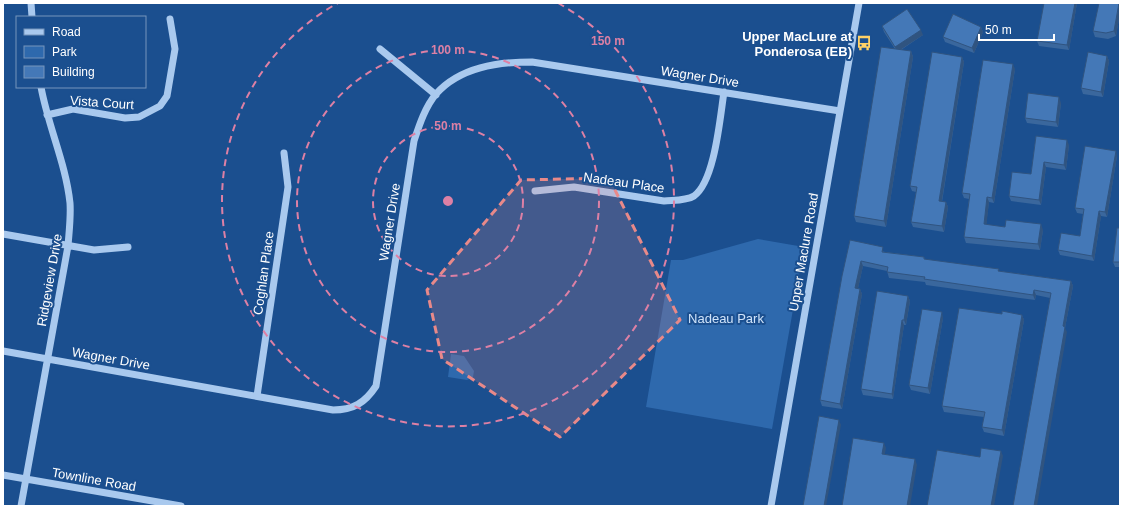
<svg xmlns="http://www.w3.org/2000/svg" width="1123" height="509" font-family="Helvetica,sans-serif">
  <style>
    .green { fill: #2e69ad }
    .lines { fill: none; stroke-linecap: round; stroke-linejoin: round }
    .minor { stroke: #a9c9ee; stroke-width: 7 }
    .wall { fill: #3a679d }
    .shaded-wall { fill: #305480 }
    .building { fill: #4478b7; stroke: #305480 }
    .marked { fill: #e88989; fill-opacity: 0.2; stroke: #e88989; stroke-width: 3; stroke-dasharray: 8 5; stroke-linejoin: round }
    .ring { fill: none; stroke: #dd80a5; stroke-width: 2; stroke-dasharray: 7 5 }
    .labels { text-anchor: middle; stroke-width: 4; stroke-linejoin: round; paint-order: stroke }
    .poi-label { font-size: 13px; font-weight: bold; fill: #fff; stroke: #1b4f8f; text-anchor: end }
    .street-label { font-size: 13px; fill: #fff; stroke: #1b4f8f }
    .park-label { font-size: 13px; fill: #cfe3fa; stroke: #1b4f8f }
    .centre { fill: #dd80a5; stroke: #1b4f8f; stroke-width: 2 }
    .ring-label { font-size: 12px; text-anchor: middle; font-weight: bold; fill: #dd80a5; stroke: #1b4f8f; stroke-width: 4; stroke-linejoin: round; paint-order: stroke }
  </style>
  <rect width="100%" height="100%" fill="#1b4f8f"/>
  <path class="green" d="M758,239L804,247L772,429L646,407L671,260H683Z
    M451,354L464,356L474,371L473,377L467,380L448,377Z"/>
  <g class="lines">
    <path class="minor" d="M31,3L32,17
      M380,49L436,95
      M47,115L73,109L125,118L139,117L160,106L167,96L175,49L170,19
      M535,191L574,187L664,201C673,200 686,201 694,196C715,181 720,117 724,92
      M3,234L94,250L128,247
      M3,351L333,410C353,410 365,403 376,386L414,141C419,126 425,107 436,94C460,67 498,62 532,62L840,111
      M257,396L288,187L284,153
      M3,475L181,506
      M21,506L68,246C69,232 71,217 70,203C66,164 48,126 41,87
      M771,506L859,3"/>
  </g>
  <path class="wall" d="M1013,3H1023V4Z
    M1077,3L1069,50L1039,46L1037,41Z
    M1120,3V13L1116,36L1108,39L1095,37L1093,31Z
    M882,26L923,35L901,50L911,51L913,57L886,227L856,222L854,216L895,49L884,32Z
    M981,27L983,32L974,53L945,42L943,37Z
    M1107,56L1109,61L1103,97L1083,94L1081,88Z
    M962,57L964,62L942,202H946L948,207L944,232L913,227L911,222L916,192L912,191L910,186Z
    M1015,69L994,203L989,202L986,225L1005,227L1043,230L1040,250L966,243L964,237L969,199L964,198L962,193Z
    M1061,103L1058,127L1027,123L1025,118Z
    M1036,136L1069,145L1066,170L1046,167L1041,205L1011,201L1009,196L1031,174Z
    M1117,156L1107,217L1101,216L1094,261L1060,255L1058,250L1080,236L1083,214L1077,213L1075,208Z
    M1120,228V267H1115L1113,262Z
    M850,240L885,252L924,257L925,260L999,269V271L1071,281L1073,286L1065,328L1067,332L1050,298L1036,295L1035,300L926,285L925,282L889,278L887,271L863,266L858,288L860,289L862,294L842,409L822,406L820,400Z
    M908,296L910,301L906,325H904L893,399L863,395L861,389Z
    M1002,314L1022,315L1024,320L1004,436L984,432L982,427L984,417L944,412L942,406Z
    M943,318L930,394L911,390L909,385Z"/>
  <path class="shaded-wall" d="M1075,3H1077L1069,50L1067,45Z
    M1119,3H1120V13L1116,36L1114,31Z
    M981,27L983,32L974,53L972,48Z
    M921,30L923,35L897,52L895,47Z
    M911,51L913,57L886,227L884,221Z
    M1107,56L1109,61L1103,97L1101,92Z
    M962,57L964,62L941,206L939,201Z
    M1013,64L1015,69L994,203L992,198Z
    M1059,97L1061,103L1058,127L1056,122Z
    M1067,140L1069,145L1066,170L1064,165Z
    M1116,151L1117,156L1107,217L1105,212Z
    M1044,162L1046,167L1041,205L1039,200Z
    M987,197L989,202L986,230L984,224Z
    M946,202L948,207L944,232L942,226Z
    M1099,211L1101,216L1094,261L1092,256Z
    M1041,224L1043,230L1040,250L1038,244Z
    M861,261L863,266L857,293L855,288Z
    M1071,281L1073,286L1065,328L1067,332L1037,506H1034L1063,326Z
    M860,289L862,294L842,409L840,404Z
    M1034,290L1036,295L1035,300L1033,295Z
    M908,296L910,301L906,325L904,320Z
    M942,312L943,318L930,394L928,388Z
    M1022,315L1024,320L1004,436L1002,430Z
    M902,320L904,325L893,399L892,394Z
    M839,420L841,425L826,506H824Z
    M884,443L886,448L884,459L882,454Z
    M1001,451L1003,456L994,506H991Z
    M915,459L917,465L910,506H907Z"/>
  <path class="building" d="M1044,3H1075L1067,45L1037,41Z
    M1099,3H1119L1114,31L1106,33L1093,31Z
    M907,9L921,30L895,47L882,26Z
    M953,14L981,27L972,48L943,37Z
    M881,47L911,51L884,221L854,216Z
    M932,52L962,57L939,201L946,202L942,226L911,222L917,187L910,186Z
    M1088,52L1107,56L1101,92L1081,88Z
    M983,60L1013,64L992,198L987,197L984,224L1005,227L1006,220L1041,224L1038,244L964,237L970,194L962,193Z
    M1028,93L1059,97L1056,122L1025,118Z
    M1036,136L1067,140L1064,165L1044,162L1039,200L1009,196L1012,172L1031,174Z
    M1085,146L1116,151L1105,212L1099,211L1092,256L1058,250L1061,233L1080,236L1084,209L1075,208Z
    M1117,228H1120V262H1113Z
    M850,240L883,247L882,252L924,257V259L999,269L998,271L1071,281L1063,326L1065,327L1034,506H1013L1051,293L1034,290L1033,295L924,279L925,277L887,272L888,267L861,261L855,288L860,289L840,404L820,400L842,276Z
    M877,291L908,296L904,320H902L892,394L861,389Z
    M959,308L1002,314V311L1022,315L1002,430L982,427L985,412L942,406Z
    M922,309L942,312L928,388L909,385Z
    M819,416L839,420L824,506H803Z
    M853,438L884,443L882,454L915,459L907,506H842Z
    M981,448L1001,451L991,506H927L937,450L980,457Z"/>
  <path class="marked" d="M609,178L680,320L560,437L442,359L427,290L521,180Z"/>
  <g class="ring">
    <circle cx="448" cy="201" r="75"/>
    <circle cx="448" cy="201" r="151"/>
    <path d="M558 3A226 226 0 1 1 338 3"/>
  </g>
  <defs>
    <g id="bus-bare" transform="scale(1.2)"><path d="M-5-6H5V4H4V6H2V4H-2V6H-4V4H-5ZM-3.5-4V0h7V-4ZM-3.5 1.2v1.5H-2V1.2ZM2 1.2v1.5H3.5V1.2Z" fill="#ffd166" stroke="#1b4f8f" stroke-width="2.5" paint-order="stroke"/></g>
  </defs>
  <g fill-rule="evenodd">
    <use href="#bus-bare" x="864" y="43"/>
  </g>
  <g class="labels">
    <g class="poi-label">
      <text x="852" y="41">Upper MacLure at<tspan x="852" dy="15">Ponderosa (EB)</tspan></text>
    </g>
    <g class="street-label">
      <text transform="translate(700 76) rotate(9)" y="5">Wagner Drive</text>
      <text transform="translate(102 102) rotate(4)" y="5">Vista Court</text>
      <text transform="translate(624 182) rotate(8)" y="5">Nadeau Place</text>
      <text transform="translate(389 222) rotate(-81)" y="5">Wagner Drive</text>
      <text transform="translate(803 252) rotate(-80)" y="5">Upper Maclure Road</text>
      <text transform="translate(263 273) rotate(-82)" y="5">Coghlan Place</text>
      <text transform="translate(49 280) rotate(-80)" y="5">Ridgeview Drive</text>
      <text transform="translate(111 358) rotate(10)" y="5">Wagner Drive</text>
      <text transform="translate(94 479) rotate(10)" y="5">Townline Road</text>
    </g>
    <g class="park-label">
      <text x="726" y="323">Nadeau Park</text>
    </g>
  </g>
  <circle cx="448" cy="201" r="6" class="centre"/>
  <g class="ring-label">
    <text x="608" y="45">150 m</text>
    <text x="448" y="54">100 m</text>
    <text x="448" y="130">50 m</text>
  </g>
  <rect width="1123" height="509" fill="none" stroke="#ffffff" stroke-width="8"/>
  <rect x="16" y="16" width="130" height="72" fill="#1b4f8f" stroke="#7695bc"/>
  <rect x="24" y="29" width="20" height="6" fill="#a9c9ee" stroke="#7695bc"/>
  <text x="52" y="36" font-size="12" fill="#ffffff">Road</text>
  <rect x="24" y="46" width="20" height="12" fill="#2e69ad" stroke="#7695bc"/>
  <text x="52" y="56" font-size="12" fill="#ffffff">Park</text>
  <rect x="24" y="66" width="20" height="12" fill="#4478b7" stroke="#7695bc"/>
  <text x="52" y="76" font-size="12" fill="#ffffff">Building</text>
  <path d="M979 34v6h75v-6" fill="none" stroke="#ffffff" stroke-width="2"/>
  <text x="985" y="34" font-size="12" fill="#ffffff" stroke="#1b4f8f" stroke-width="3" paint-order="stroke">50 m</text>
</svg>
